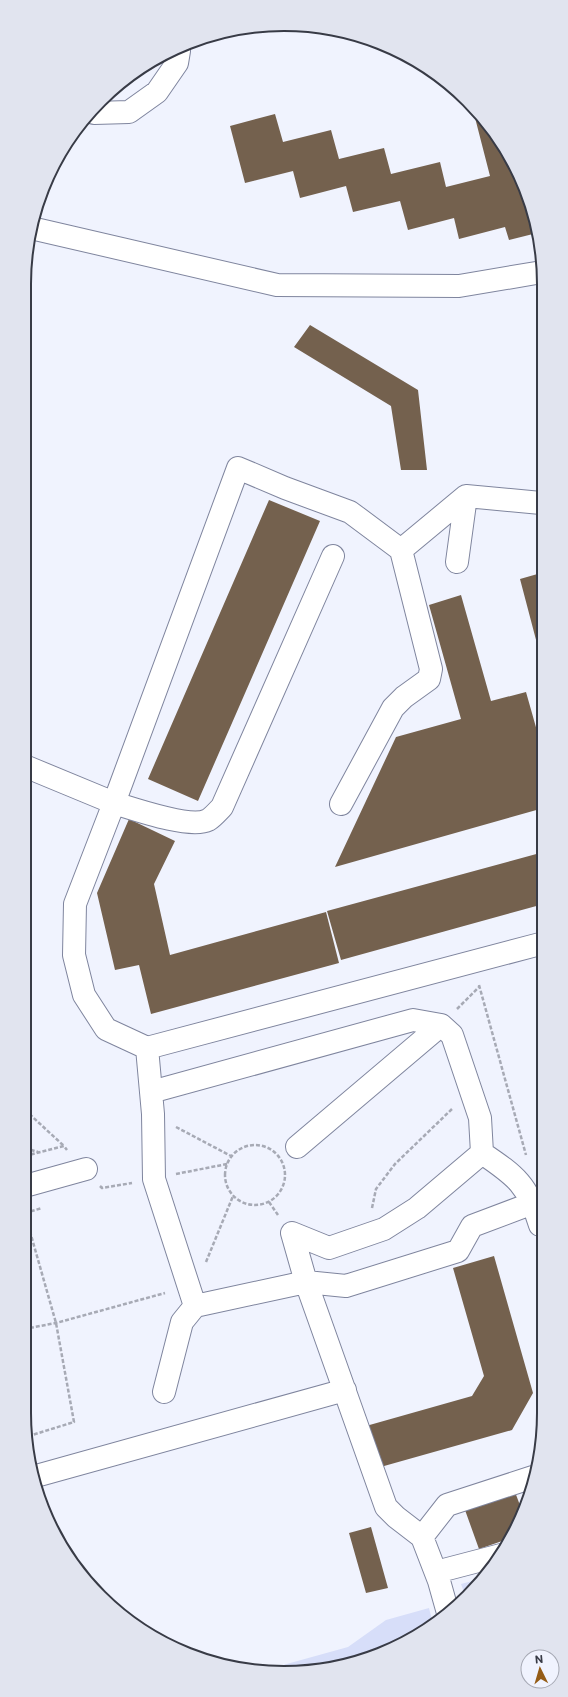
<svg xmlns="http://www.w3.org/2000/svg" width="568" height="1697" font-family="Commissioner,sans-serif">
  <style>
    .green { fill: #d7def9 }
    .building { fill: #74614e }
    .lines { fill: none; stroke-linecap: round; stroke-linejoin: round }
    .minor-casing { stroke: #7f859e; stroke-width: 24 }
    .path { stroke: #a7aab5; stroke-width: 2.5; stroke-dasharray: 4 2; stroke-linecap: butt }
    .minor { stroke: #fff; stroke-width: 22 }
    .rim { fill: none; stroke: #383b46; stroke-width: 2 }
  </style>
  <rect width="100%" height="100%" fill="#f0f3fe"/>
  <path class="green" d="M480,1579L465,1595L461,1584Z
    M429,1608L433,1624L352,1664L265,1670L348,1647L386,1620Z"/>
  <path class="building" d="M472,106L517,169L537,233L509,240L505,227L459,239L454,218L408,230L400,201L353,212L346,186L300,198L293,171L245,183L230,126L275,114L283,142L331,130L339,159L384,148L391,174L440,162L446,187L490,176Z
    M310,325L418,390L427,470H401L391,406L294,347Z
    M269,500L320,521L198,801L148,779Z
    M541,573V655H540L520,579Z
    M461,595L491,701L526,692L541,745L540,809L335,867L396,737L461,719L429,605Z
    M129,819L175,841L154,884L170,955L326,912L339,963L151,1014L139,965L115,970L97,893Z
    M540,853V905L341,960L327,911Z
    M494,1256L533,1393L512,1430L377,1468L366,1426L472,1396L484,1376L453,1268Z
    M515,1492L521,1508L508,1539L479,1549L465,1510Z
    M371,1527L388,1588L366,1593L349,1533Z"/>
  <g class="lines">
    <g class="minor-casing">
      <path id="minor" d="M94,113L129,112L157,92L177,63L179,51
        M31,228L277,285L459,286L542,272
        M466,496L541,503
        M333,556L222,807C218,811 213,817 208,820C190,829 134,809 114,803L238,468L285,488L350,512L401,550L466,496L457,562
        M27,767L114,803L75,904L74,955L84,995L106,1029L147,1048L540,944
        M341,804L393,708L404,697L429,679L431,669L401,550
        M147,1048L153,1114L154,1179L195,1306L306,1282L386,1507L396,1517L422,1537L447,1505L533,1477
        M151,1092L413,1020L441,1025L452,1035L480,1118L482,1153L417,1208L384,1229L329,1248L292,1233L306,1282L346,1286L458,1251L472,1226L533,1203
        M297,1147L441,1025
        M482,1153C516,1176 528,1185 540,1225
        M25,1186L86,1169
        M164,1392L182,1322L195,1306
        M36,1476L345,1390
        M422,1537L439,1581L448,1613
        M436,1572L501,1555"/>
    </g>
    <path class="path" d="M479,985L526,1155
      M457,1009L479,987
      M25,1110L64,1146
      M176,1127L231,1156
      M225 1175a30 30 0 1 1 60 0a30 30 0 1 1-60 0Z
      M25,1148L38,1152
      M25,1156L64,1146L67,1150
      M176,1174L227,1164
      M100,1186L102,1188L132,1183
      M269,1202L278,1215
      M372,1208L376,1189L395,1164L453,1108
      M25,1213L42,1208
      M25,1214L56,1323L74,1422L29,1436
      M206,1262L233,1196
      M24,1329L56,1323L165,1293"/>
    <use href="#minor" class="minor"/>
  </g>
  <path d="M0 0H568V1697H0ZM284 31H284A253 253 0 0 1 537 284V1413A253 253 0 0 1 284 1666H284A253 253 0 0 1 31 1413V284A253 253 0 0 1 284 31Z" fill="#e1e4ef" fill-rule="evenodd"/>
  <path class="rim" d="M284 31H284A253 253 0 0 1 537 284V1413A253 253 0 0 1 284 1666H284A253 253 0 0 1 31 1413V284A253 253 0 0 1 284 31Z"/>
  <g transform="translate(540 1669) rotate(355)"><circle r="19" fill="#f0f3fe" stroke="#a6a9b4"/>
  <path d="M0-3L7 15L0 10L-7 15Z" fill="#945c16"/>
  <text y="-6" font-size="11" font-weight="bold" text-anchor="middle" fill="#383b46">N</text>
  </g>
</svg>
